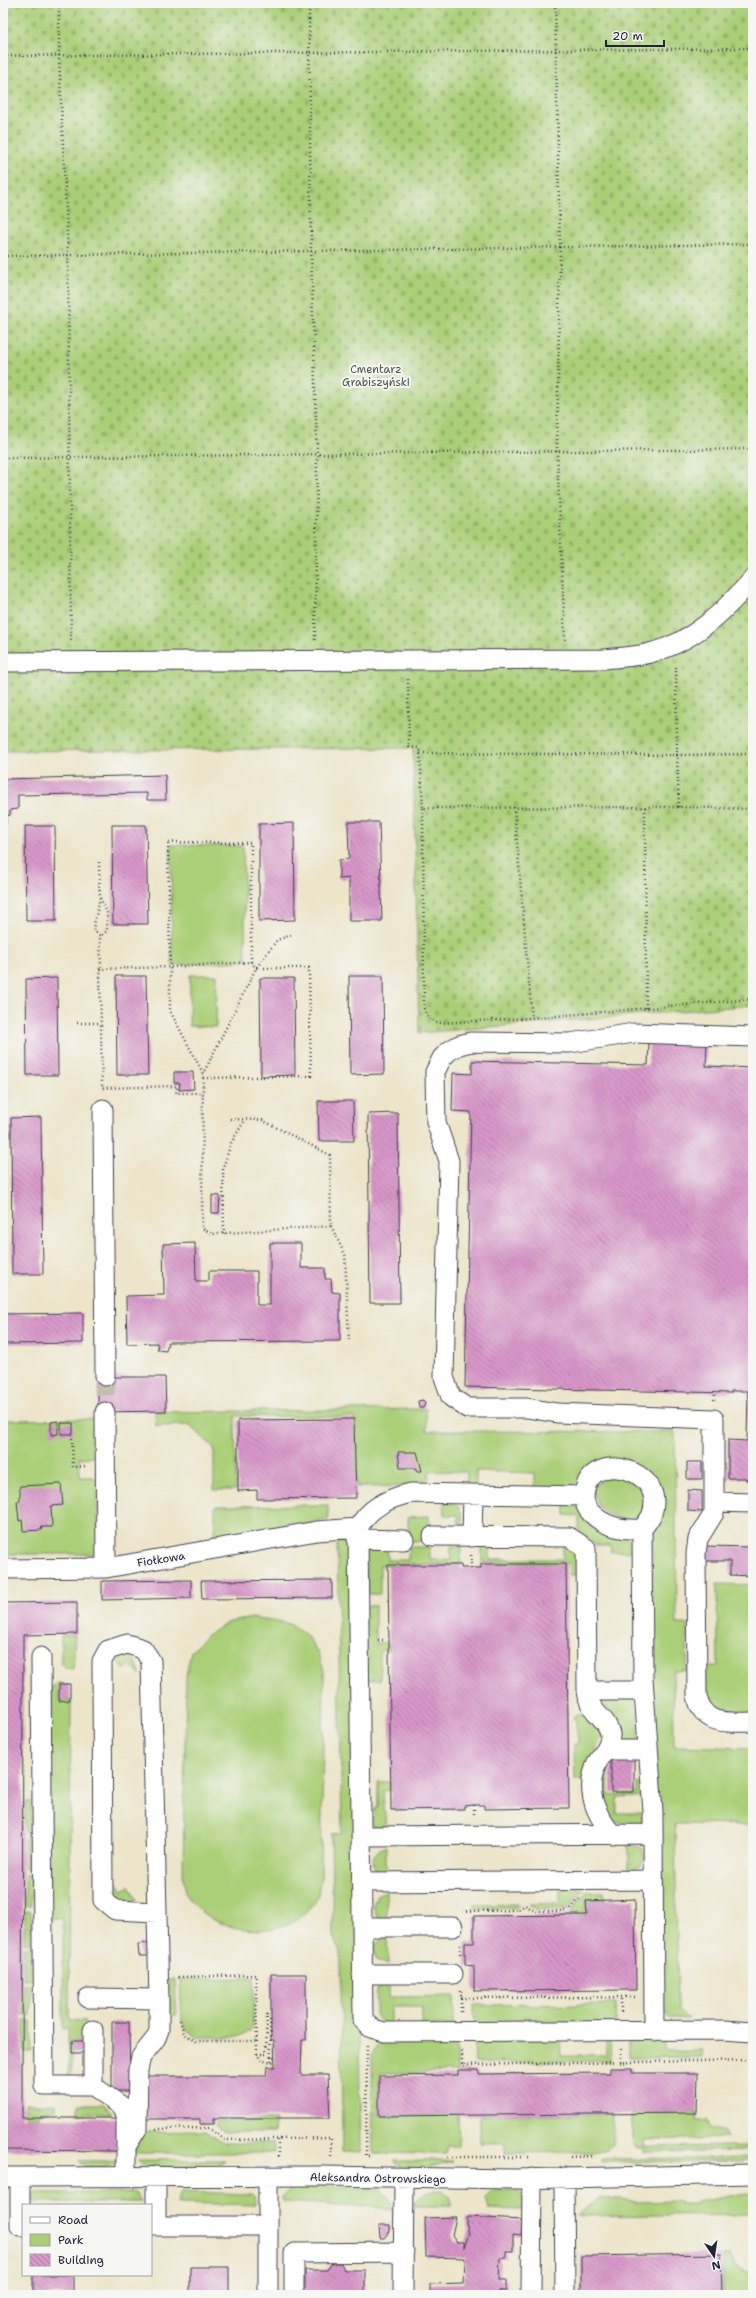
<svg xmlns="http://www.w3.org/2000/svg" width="756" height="2298" font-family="'Shantell Sans',sans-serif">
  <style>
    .green { fill: #abcf78; stroke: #66785a }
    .cemetery { fill: url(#cemetery-stones); stroke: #66785a }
    .building { fill: url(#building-back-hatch) }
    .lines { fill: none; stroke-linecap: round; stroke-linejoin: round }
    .minor-tunnel { stroke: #c4bead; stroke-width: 19; stroke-dasharray: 19 10; stroke-linecap: butt }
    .minor-casing { stroke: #403f50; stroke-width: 21 }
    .path { stroke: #403f50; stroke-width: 2.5; stroke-dasharray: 1 3; stroke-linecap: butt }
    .minor { stroke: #fff; stroke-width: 19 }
    .labels { text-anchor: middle; stroke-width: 4; stroke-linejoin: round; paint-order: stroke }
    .park-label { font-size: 11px; fill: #4b564d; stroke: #f6f6f2 }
    .street-label { font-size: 11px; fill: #22223b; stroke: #f6f6f2 }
  </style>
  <defs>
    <pattern id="cemetery-stones" width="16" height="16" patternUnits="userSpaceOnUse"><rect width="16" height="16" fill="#abcf78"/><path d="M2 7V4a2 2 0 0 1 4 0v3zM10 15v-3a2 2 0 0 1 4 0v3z" fill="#93b169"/></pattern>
    <pattern id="building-back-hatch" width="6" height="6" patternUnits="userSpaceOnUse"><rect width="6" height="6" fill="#d796c8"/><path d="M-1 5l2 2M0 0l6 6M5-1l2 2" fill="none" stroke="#ae7aa4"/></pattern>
  </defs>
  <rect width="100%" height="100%" fill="#f6f6f2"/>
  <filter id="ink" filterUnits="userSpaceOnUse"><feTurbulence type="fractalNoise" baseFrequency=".025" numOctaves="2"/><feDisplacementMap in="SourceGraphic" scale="8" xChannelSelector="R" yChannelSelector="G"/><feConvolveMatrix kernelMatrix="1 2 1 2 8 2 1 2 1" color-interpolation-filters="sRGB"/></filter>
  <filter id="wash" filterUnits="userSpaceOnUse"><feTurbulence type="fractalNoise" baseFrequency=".012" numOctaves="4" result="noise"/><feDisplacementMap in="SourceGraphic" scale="16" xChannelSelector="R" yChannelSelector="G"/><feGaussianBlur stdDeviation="0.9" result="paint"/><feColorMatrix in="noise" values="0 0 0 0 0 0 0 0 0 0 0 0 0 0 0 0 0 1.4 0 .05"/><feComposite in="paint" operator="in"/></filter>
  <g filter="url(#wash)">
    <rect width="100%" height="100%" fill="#ece5ca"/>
    <path class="green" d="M171,845L243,846L246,961L172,965Z
      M190,975H217L216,1027L189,1026Z
      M426,1409L427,1431L675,1432L677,1624H687V1670L673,1671L674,1746L753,1748V1825L675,1824L678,2009L688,2019L670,2018L661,2006C656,1832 645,1656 656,1483L586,1473L572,1486L567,1488H535V1473L476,1471V1488H467V1472L429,1471L428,1486L357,1487L355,1417L235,1416L236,1490H214V1448L190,1425L156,1426L155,1412Z
      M96,1419L97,1454L92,1457L79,1458L80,1477H93L98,1480V1550L94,1554H3V1420Z
      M617,1476L633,1482L644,1492L645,1515L635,1521C610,1517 595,1515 593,1487L604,1478Z
      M444,1501C462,1503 462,1513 463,1528L459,1530L458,1515H445Z
      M565,1503H569L629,1537L633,1543V1551L611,1552L610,1545H596L579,1533V1516L565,1515Z
      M328,1505V1520L215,1539V1506Z
      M429,1516V1541H409L408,1517Z
      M350,1539L361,2153L342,2152L341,1954L333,1937L331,1834L342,1833L337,1540Z
      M482,1545L490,1546V1559H563V1545L579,1552L580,1575H569L568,1563H482Z
      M387,1546L388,1560H408V1547H430V1560H451V1547H461V1564L380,1565V1594H368L365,1548Z
      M717,1584L753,1585V1716C704,1714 708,1713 702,1666H718Z
      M363,1606H375V1643H388V1650H380V1680H365Z
      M254,1618C296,1621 312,1630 324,1671L321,1878C319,1885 319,1896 315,1902C288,1943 215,1936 189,1899C185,1894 185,1885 183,1878L186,1676L191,1652L207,1635L229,1622Z
      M61,1635H75L73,1669L65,1668L61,1664Z
      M128,1653L136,1661L140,1675L130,1665L125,1669L113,1656Z
      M59,1682V1701H71L69,2020L86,2021V2041H71V2078H68V2029H63V1919H49V1689Z
      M599,1698H635L640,1744L616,1745C616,1738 618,1728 616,1722C613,1712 601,1709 599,1698Z
      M574,1715H588L597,1723L602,1736L583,1780H575L574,1744H578L576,1720L574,1719Z
      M608,1759V1795L637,1794V1783L643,1786L641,1797L617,1798V1813H643L644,1816L641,1823C615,1835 598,1806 600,1783C600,1775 605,1766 608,1759Z
      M378,1782H390V1790L383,1791L386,1830L373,1826L368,1818L378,1806Z
      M25,1802H31V1833H25Z
      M25,1839H32V1869H25Z
      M629,1843L641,1848L645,1858L640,1867L629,1871Z
      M386,1846V1876L375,1869C370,1858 375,1851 386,1846Z
      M25,1875H32L31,1906H25Z
      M114,1878L123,1890L130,1886L137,1900C124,1904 116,1898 111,1886Z
      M560,1889H584L568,1909H536L529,1904L560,1903Z
      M386,1891L387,1921L377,1916L373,1906L377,1895Z
      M586,1892H604L606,1900H586V1915H569Z
      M519,1904L516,1908L476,1909L474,1905Z
      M25,1911H31V1943H24Z
      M387,1936L388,1965L377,1960L374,1950L377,1943Z
      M24,1948H31V1979H24Z
      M254,1978L253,2026L249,2031L238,2037H197L186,2029L182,2022L180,1979Z
      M168,1980H175L177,2015L170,2016Z
      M388,1982V1997L454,1996V2025L422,2026V2007H391V2026L382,2023L376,2014L377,1989Z
      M24,1984H31V2016L24,2015Z
      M615,2004L616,2025H475L474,2005Z
      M24,2021H31L32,2052H24Z
      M664,2036V2050H701V2057L628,2058V2037Z
      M560,2038L561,2055H606V2038H610L611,2061L475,2063L474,2039Z
      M457,2039V2072L379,2073V2116L458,2115L459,2146H447L445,2154L373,2153L372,2054L377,2045L385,2040Z
      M25,2104H56V2109L39,2113V2117H25Z
      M78,2104H104L112,2114L78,2113Z
      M632,2113H697V2121H708L710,2128L724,2132L727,2138L644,2140L645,2147L753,2146V2150L644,2152V2148H635L632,2144Z
      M613,2114V2145L606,2152L505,2153V2143H480V2115Z
      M217,2121H275L274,2132H224L217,2126Z
      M206,2131L223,2143H274V2153H134L137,2143L144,2132Z
      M753,2157V2159L743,2161L601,2162V2159Z
      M137,2160H225L216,2167H145Z
      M80,2161H118C110,2170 95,2167 85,2167Z
      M394,2161H453L423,2169H401Z
      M296,2185L378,2188L390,2199L393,2210L374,2207L284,2202L281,2197Z
      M443,2190L451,2198V2206H415C419,2192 429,2190 443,2190Z
      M493,2190H514L525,2196L527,2210L488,2209L485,2198Z
      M181,2192L252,2194L254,2196L256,2205L177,2203L178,2197Z
      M35,2193H135L141,2202H29Z
      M747,2193L753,2194V2214L575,2216L601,2198L637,2202L680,2201V2204H696V2202Z
      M723,2255H729C733,2266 741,2272 753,2272V2286L746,2295H723Z"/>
    <path class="cemetery" d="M3,3H753V1005L419,1033L413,748L3,751Z"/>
    <g id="blocks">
      <path class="building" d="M165,775L166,800H147V793L18,795V809L10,810V815L6,816V824H3V779Z
        M348,822H379L382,921H349V878L339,879V860L349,859Z
        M294,823L295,920L259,921V824Z
        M112,825H146L148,924H113Z
        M25,826H55L56,921H26Z
        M116,976H146L148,1075H117Z
        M349,976H383L384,1074L350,1075Z
        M57,978L58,1075H27L26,979Z
        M260,978H294L295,1075L261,1076Z
        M649,1043L707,1044L706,1066L753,1068V1481L746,1480V1478H728V1440L747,1441L748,1391H731V1393L465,1387L471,1112L452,1111L453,1073L472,1074V1061L648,1065Z
        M174,1072H193L194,1089L179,1090L180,1083H174Z
        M318,1101H353L354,1141H319Z
        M398,1113L400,1303H370L368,1114Z
        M41,1117L43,1274H12L11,1118Z
        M212,1195L220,1196L219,1213H212Z
        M195,1243L196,1281H209V1271H257V1305H270V1243H301V1268H325V1279H331L332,1292L340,1293V1341L168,1342L166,1351L158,1350L157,1343L127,1344L126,1296L164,1295L163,1244Z
        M83,1313V1343L3,1344V1314Z
        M98,1377H165L166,1411L98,1412Z
        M423,1400L425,1404L423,1408H419L418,1401Z
        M354,1419L356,1498L257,1499V1490L238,1491V1420Z
        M58,1421V1434L51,1435V1422Z
        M61,1423H73V1434H61Z
        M398,1452H417L422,1471H416V1468H400Z
        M687,1462H702V1479H687Z
        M61,1484L63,1505L51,1506L52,1527H41L42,1530L23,1531L22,1520L19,1521L17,1501H20V1486Z
        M688,1490L702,1491V1512L688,1511Z
        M705,1546L753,1547V1576L730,1575V1561H705Z
        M481,1564H566L569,1808L484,1809V1805H474L464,1806V1809L391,1810L388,1565H461V1568H481Z
        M191,1580V1598L102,1600V1581Z
        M332,1580V1598L202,1599L201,1581Z
        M77,1602V1634L23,1635L22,2118H117V2151L3,2150V1603Z
        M59,1684H70V1700L59,1701Z
        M611,1757H634V1792H611Z
        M635,1899L636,1990L474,1991V1966L465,1965V1943H474V1916L587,1915L586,1901Z
        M148,1943L149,1956H139L138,1944Z
        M271,1974H306V2040H302L301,2075H328L330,2118H214V2124H200V2119H146L145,2076H266L267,2067H275L274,2040H271Z
        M112,2022H129L130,2091H112Z
        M72,2041H88V2053H72Z
        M610,2068H632V2073H698L697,2113L379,2116V2076L458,2075V2070H479V2074L610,2073Z
        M456,2217L452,2235L457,2242H464V2248L469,2233L466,2223L467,2217L522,2220L521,2236L513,2235V2251H506V2258H500L499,2280H506V2291H498V2295H430V2284L464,2283L465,2258L426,2257L425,2218Z
        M379,2225H390V2231L384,2238H380Z
        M721,2254L722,2295H581V2256Z
        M332,2263H341L344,2270H365V2295H305V2270H327Z
        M190,2267H229V2295H190Z
        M33,2275H73V2295H33Z"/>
    </g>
  </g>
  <g filter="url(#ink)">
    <use href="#blocks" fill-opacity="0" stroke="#403f50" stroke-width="1"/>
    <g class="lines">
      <path class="minor-tunnel" d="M105,1376V1412"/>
      <g class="minor-casing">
        <path id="minor" d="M3,662L604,659C619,657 635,657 650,653C694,642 723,612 753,579
          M753,1037L634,1033L570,1043L471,1042L459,1045L449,1051L442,1058L435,1072L436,1122L449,1161L444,1377L451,1397L467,1408H527L557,1413L714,1419V1513L698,1539L696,1553L697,1695C702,1727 728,1722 753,1722
          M103,1109L105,1376
          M105,1412L106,1568
          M584,1496L411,1493C389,1498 369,1507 358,1528L363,2020L371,2028L384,2032L724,2030L753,2032
          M714,1502L753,1503
          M642,1529C622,1530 605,1527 591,1513C585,1507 583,1498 585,1490C591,1450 667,1468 652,1514C650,1519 645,1525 642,1529L643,1679L653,1811L654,2031
          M433,1536L569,1537L586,1548L587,1691C588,1695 588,1700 590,1703C595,1715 608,1720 610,1734C611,1744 603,1753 598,1761C584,1789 594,1813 613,1835
          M472,1537L473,1495
          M357,1539L404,1540
          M3,1569L106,1568L317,1531L358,1528
          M41,1657L44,2086H93L123,2107L126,2115V2176
          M587,1691H644
          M606,1750H648
          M361,1836L653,1834
          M361,1882L653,1880
          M362,1927H453
          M362,1974H453
          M88,1998L159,1999
          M93,2086V2030
          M127,2145L137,2129L138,2070L141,2057L156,2038L159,2030V1999L151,1661L143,1649L127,1644L108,1650L102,1661L103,1900L115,1910L157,1912
          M268,2176V2295
          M3,2177L323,2176L514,2179L753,2174
          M564,2177L565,2295
          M20,2178V2226H23
          M151,2226H268
          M156,2226V2176
          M294,2295V2253L404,2252
          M403,2295L404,2178
          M531,2295L532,2178"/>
      </g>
      <path class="path" d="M59,3V56L68,255L71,642
        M309,3L311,250L317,453L315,642
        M555,3L560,248L557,452L565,640
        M3,56L753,48
        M3,256L753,244
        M3,458L753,449
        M408,679L409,747L419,748L420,753L423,808L679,807L753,809
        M420,753L677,755L676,664
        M514,807L532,1018
        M645,807L646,1008
        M679,807L677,755L753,754
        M423,808L424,1008L428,1018L437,1023L532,1018L753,999
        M99,862L100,898L93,929L100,936L101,969
        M100,898L107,912V931L100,936
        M251,962V843L168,842L170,967L251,962L256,968
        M77,1023H101
        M203,1073L170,1011V967L100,969L102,1088L177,1086L176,1093H203
        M203,1078L311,1076L309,968H256
        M230,1119L262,1120L330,1155L331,1226L212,1234L202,1228L203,1074L256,968L277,940L291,935
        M331,1226L345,1255L349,1341
        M224,1234L223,1168L231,1143L245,1120
        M714,1400L715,1393
        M72,1438L73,1467L86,1466
        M471,1568V1555
        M378,1640H386
        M474,1805V1817
        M463,1911L517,1910L525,1905L535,1911H569L579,1899
        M460,1945V1956
        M178,1977L256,1975L257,2054L262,2061L274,2062
        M461,1991V2014
        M461,1998L635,1997
        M621,2012V1999
        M180,2020L184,2034L196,2041H257
        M367,2046L366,2156H369
        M621,2049V2062
        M462,2051V2065L753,2060
        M257,2054H266L267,2015H270L271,2062
        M156,2129L209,2128L225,2140L331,2138V2156
        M278,2157V2139
        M448,2157H531
        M570,2157L595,2156"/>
      <use href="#minor" class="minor"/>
    </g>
  </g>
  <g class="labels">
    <g class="park-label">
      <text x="376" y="373">Cmentarz<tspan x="376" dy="13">Grabiszyński</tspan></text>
    </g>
    <g class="street-label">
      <text transform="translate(161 1559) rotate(-9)" y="4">Fiołkowa</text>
      <text transform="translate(378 2178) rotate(1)" y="4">Aleksandra Ostrowskiego</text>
    </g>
  </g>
  <rect width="756" height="2298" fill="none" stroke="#f6f6f2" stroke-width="16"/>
  <rect x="22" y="2204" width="130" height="72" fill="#f6f6f2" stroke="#a1a1a9"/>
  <rect x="30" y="2217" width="20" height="6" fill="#ffffff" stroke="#a1a1a9"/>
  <text x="58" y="2224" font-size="12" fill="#22223b">Road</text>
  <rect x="30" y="2234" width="20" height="12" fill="#abcf78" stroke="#a1a1a9"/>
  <text x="58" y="2244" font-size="12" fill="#22223b">Park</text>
  <rect x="30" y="2254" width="20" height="12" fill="url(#building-back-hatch)" stroke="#a1a1a9"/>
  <text x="58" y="2264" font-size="12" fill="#22223b">Building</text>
  <g transform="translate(714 2256) rotate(167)" stroke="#f6f6f2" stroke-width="3" paint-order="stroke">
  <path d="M0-3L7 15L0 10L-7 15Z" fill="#22223b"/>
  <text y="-6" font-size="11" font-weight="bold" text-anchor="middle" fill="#22223b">N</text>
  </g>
  <path d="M606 40v6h58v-6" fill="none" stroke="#22223b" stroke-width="2"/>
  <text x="612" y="40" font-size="12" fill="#22223b" stroke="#f6f6f2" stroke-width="3" paint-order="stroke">20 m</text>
</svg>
